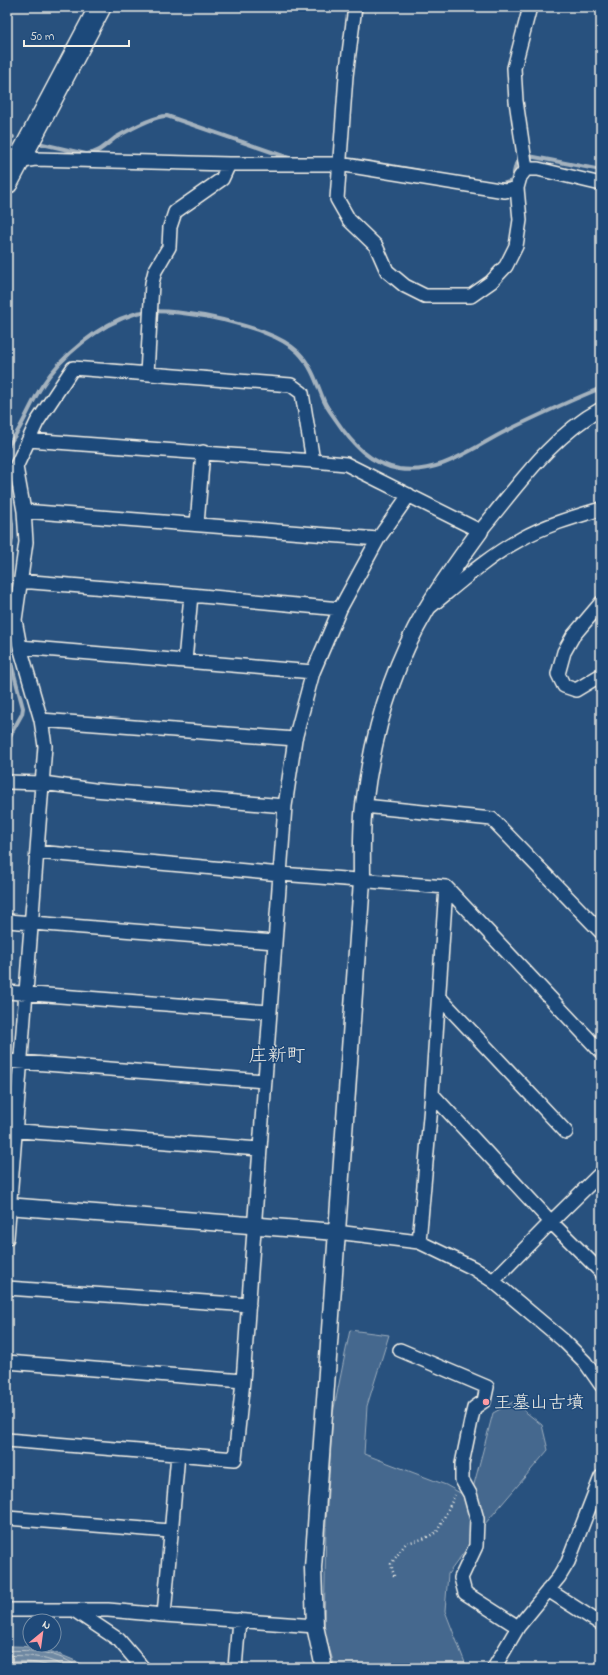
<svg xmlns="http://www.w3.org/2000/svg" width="608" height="1675" font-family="'Indie Flower','Klee One',sans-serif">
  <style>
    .green { fill: #45688e; stroke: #9cacbb }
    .water { fill: #6e88a2; stroke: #a4b2be }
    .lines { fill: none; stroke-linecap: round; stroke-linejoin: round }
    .shore { stroke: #bec7cc; stroke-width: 1 }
    .stream { stroke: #a4b2be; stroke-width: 4 }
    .minor-casing { stroke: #f4f1e8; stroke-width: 16 }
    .tertiary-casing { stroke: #f4f1e8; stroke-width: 19 }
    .primary-casing { stroke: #f4f1e8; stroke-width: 24 }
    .path { stroke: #f4f1e8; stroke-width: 2.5; stroke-dasharray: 1 3; stroke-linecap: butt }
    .minor { stroke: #1f4a7a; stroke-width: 13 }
    .tertiary { stroke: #1f4a7a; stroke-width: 16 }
    .primary { stroke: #1f4a7a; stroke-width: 21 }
    .poi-dot { fill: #ff9aa2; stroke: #1f4a7a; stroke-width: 1.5 }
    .labels { text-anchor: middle; stroke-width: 3; stroke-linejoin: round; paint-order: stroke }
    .poi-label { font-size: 18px; fill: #f4f1e8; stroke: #1f4a7a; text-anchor: start }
    .neighbourhood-label { font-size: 19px; fill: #f4f1e8; stroke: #1f4a7a }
  </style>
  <rect width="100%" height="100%" fill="#28517e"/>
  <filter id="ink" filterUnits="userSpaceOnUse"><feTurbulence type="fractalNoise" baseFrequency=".025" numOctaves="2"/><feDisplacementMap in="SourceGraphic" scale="8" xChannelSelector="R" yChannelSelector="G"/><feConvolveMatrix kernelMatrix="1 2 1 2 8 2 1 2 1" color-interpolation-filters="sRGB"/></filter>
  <g filter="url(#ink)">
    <path class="green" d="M350,1330L389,1335L367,1406L364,1454L446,1485L462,1494L473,1488L493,1413L513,1402L542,1425L548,1450L484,1525L448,1574L445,1611L467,1668H335L324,1630L326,1523L333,1413Z"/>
    <path class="water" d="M12,1646C39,1646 56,1652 80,1663L84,1668H7V1647Z"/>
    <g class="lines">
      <path class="shore" d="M7,1651C31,1649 59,1652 79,1668
        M7,1656C30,1654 48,1658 69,1668
        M7,1662C24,1661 39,1662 55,1668"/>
      <path class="stream" d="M7,135L13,137
        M38,143L86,154C98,154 106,145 115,138C127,131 154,116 167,116L289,158H293
        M342,158L428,172
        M500,184H503L512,181L516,164L529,156L601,170
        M7,448C10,442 15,436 19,429C27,415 33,400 42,386C61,356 100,324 134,314C154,307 202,315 223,320C246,326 281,335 298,352C312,366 317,384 324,401C327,408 332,414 336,420C352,444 370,464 399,469C440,475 472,448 506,431C537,416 569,401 601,388
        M7,492L12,524V538L7,570
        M7,648L23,708L22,714L7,741"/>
      <g class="minor-casing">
        <path id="minor" d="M355,7L346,76L337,199L349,220L376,246L387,271L405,286L425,296H471L491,282L506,266L516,246L520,220L517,188L520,177L526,169L516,101L514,68L530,7
          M18,162L35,159L229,164H339L505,191L517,188
          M526,169H538L601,184
          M147,374L152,283L155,271L169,247L170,227L175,212L222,179L229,164
          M29,440L313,461
          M24,511L378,539
          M197,524L203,452
          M20,581L191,595L340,609
          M601,603L573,636L564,652L558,674L564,686L576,690L601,675
          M431,606C459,583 489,556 521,539C546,525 574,517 601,509
          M20,647L313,672
          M185,661L191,595
          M41,720L295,739
          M7,782L43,783L94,790L285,806
          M364,806L492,819L601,932
          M37,852L281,874L446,887L601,1052
          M7,921L275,942
          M7,992L270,1012
          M439,997L566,1132
          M7,1061L264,1081
          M432,1094L551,1222L601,1272
          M7,1130L259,1149
          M336,1232L419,1242L473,1268L493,1281L563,1340L585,1362L601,1385
          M7,1238L45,746L41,720L20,647L15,620L26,542L24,511L16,467L37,422L73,368L291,385L302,393L313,461L346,464L480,531C517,487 550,437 601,409
          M419,1242L432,1094L446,887
          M493,1281L551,1222L601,1173
          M7,1288L249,1305
          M400,1350L487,1387L484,1401L474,1408L472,1416L462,1464V1480L470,1494L477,1519L476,1546L461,1578L465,1593L518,1627
          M7,1362L243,1381
          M7,1440L235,1459L243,1381L285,806L295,739L313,672L340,609L378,539L409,495
          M7,1518L170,1531
          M548,1590L601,1624
          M7,1610H108L164,1615L178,1454
          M74,1610L119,1640L143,1668
          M164,1615L315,1626
          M235,1668L239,1620
          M494,1668L518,1627L559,1577L568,1562L601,1477"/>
      </g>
      <g class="tertiary-casing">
        <path id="tertiary" d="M7,1206L336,1232
          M324,1668L315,1626L313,1568L362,881C362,856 361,830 364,805C372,738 391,669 426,610C442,583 461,557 480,531"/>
      </g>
      <g class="primary-casing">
        <path id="primary" d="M7,183L100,7"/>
      </g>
      <path class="path" d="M394,1576L391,1564L406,1543L423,1539L437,1532L455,1495"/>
      <use href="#minor" class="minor"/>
      <use href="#tertiary" class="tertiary"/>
      <use href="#primary" class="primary"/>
    </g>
  </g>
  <circle class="poi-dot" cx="486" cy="1402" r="4"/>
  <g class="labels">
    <g class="poi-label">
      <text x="494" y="1408">王墓山古墳</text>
    </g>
    <g class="neighbourhood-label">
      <text x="277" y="1061">庄新町</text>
    </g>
  </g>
  <rect width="608" height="1675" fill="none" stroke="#1f4a7a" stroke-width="24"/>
  <rect x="12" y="12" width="584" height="1651" fill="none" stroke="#f4f1e8" stroke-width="1.5" filter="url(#ink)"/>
  <g transform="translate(42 1633) rotate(29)"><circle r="19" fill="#1f4a7a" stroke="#748da6"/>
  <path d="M0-3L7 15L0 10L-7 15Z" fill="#ff9aa2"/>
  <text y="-6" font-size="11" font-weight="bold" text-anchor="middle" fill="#f4f1e8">N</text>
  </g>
  <path d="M24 40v6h105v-6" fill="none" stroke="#f4f1e8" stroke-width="2"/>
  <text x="30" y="40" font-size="12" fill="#f4f1e8" stroke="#1f4a7a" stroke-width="3" paint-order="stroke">50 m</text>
</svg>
